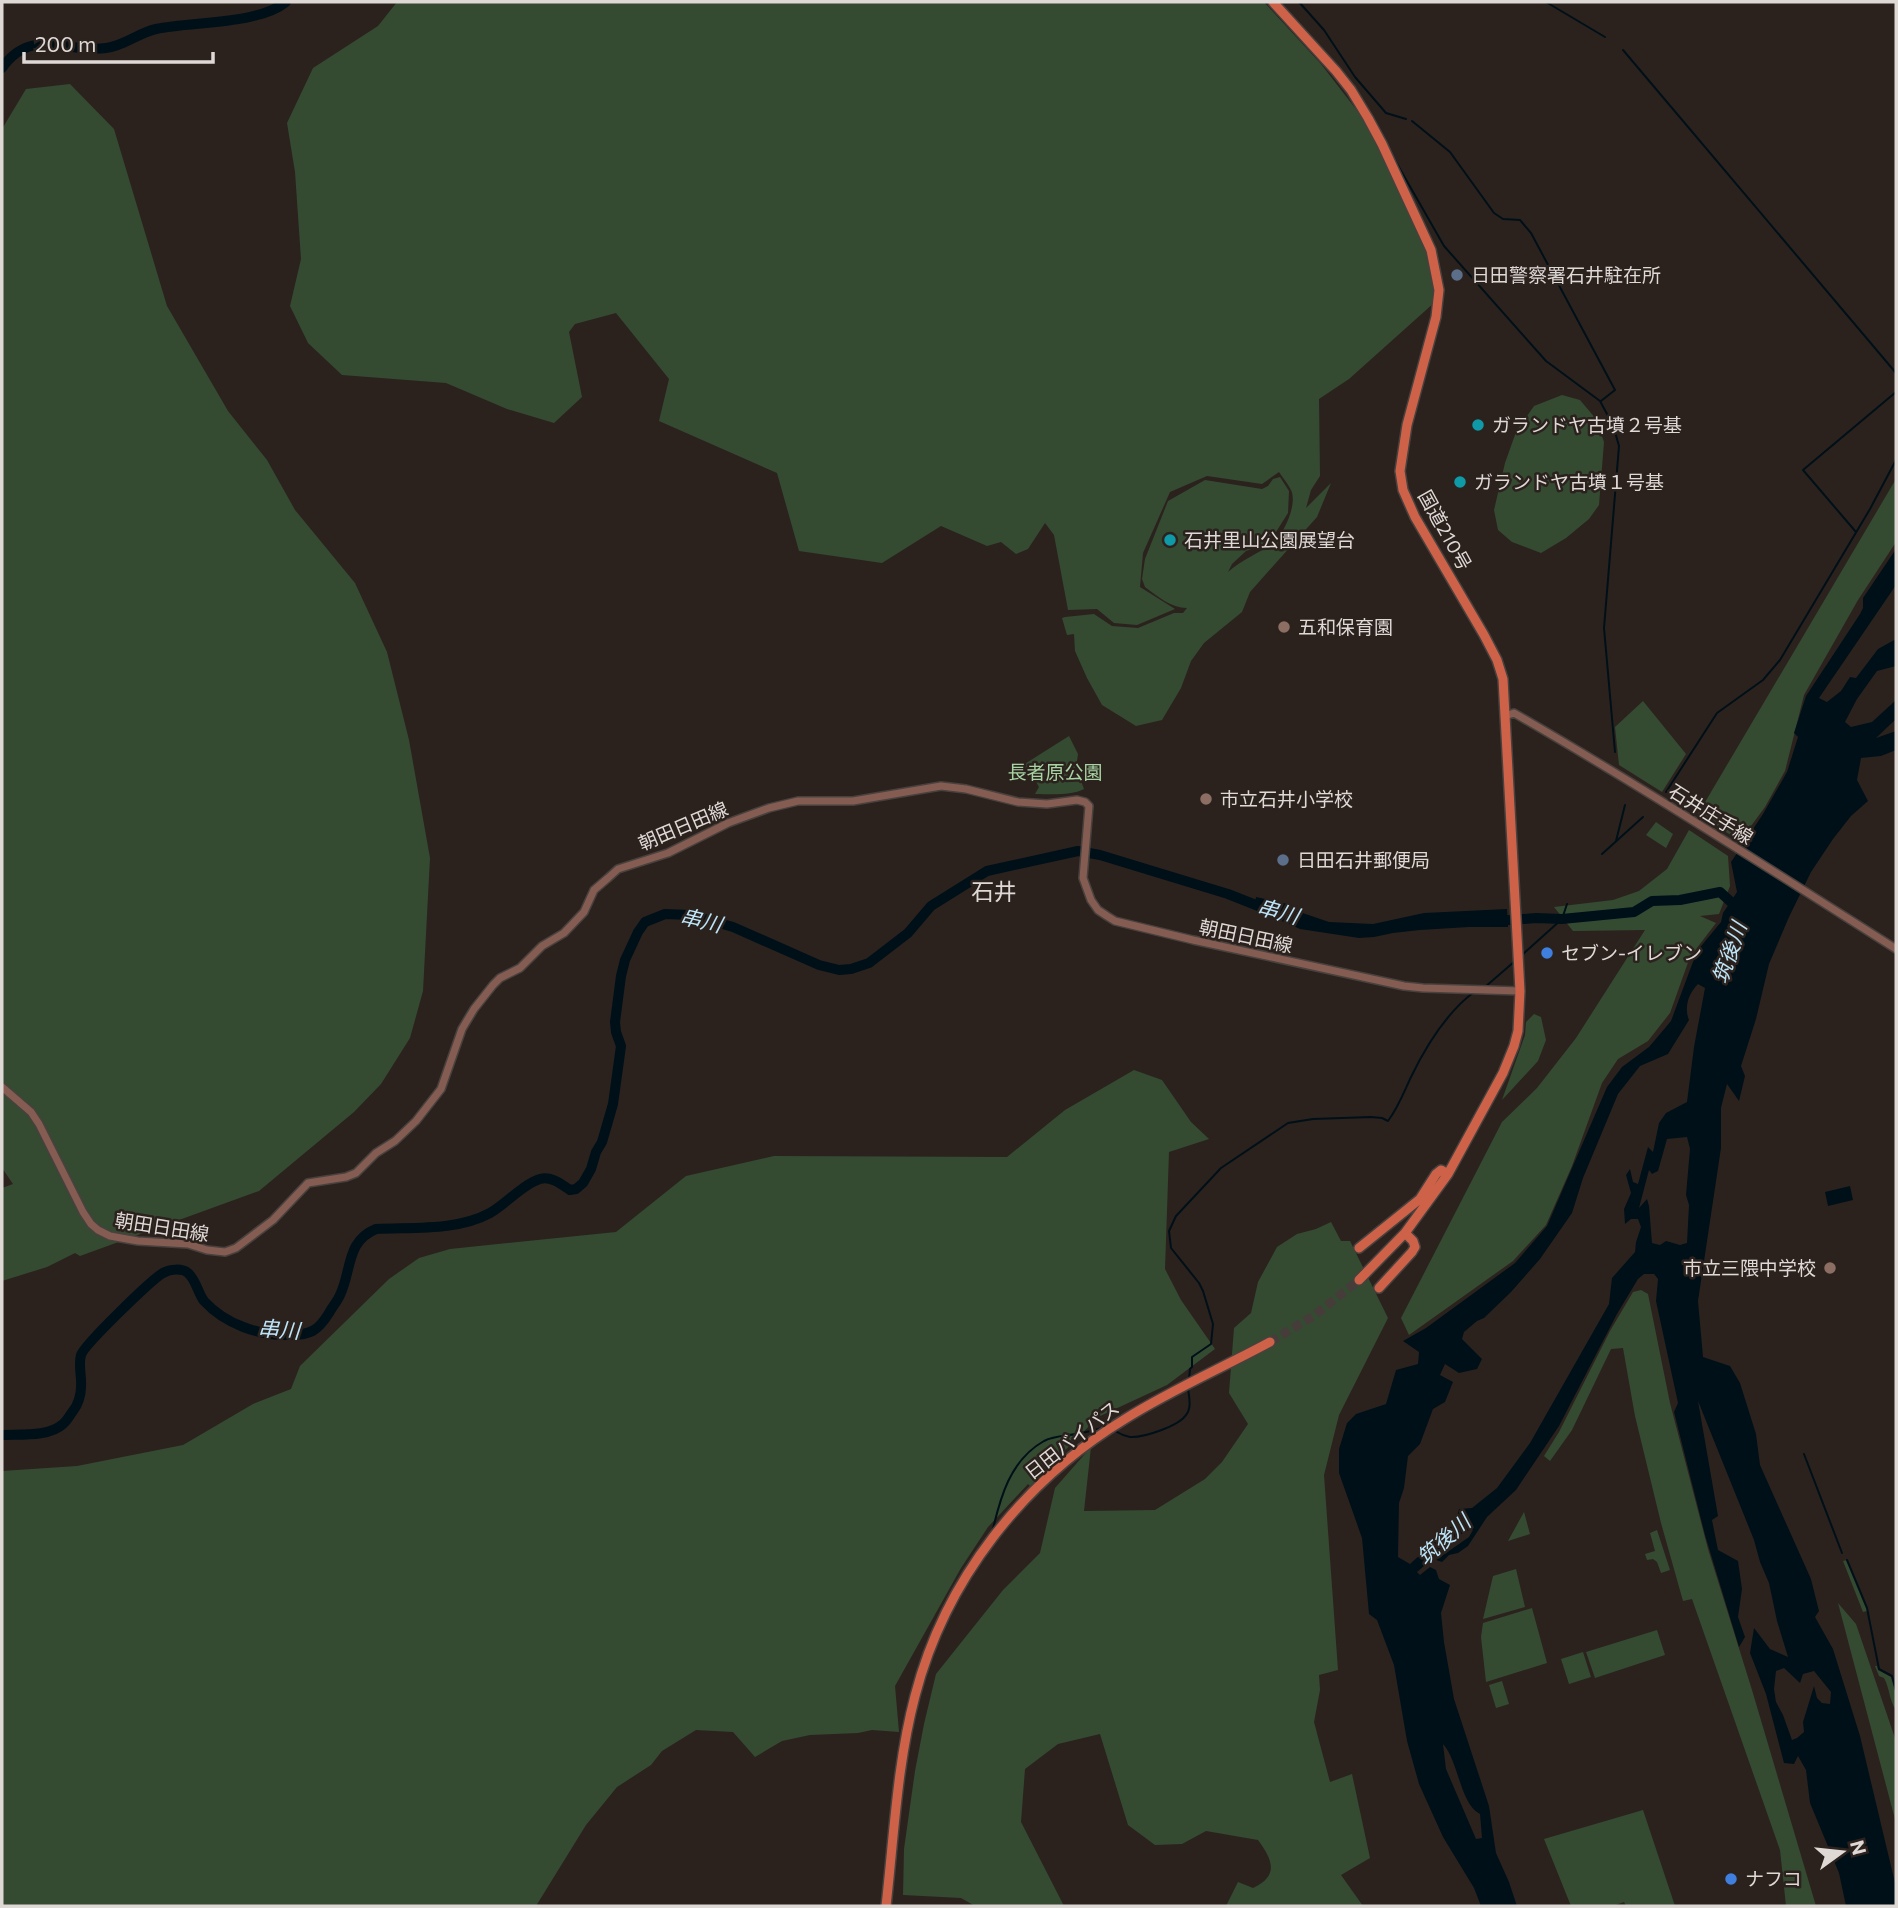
<svg xmlns="http://www.w3.org/2000/svg" width="1898" height="1908" font-family="Commissioner,'Noto Sans JP',sans-serif">
  <style>
    .green { fill: #344b32 }
    .water { fill: #001018; fill-rule: evenodd }
    .lines { fill: none; stroke-linecap: round; stroke-linejoin: round }
    .stream { stroke: #001018; stroke-width: 2 }
    .river { stroke: #001018; stroke-width: 10 }
    .highway-tunnel { stroke: #463d3a; stroke-width: 9; stroke-dasharray: 9 4.5; stroke-linecap: butt }
    .secondary-casing { stroke: #48413e; stroke-width: 10 }
    .highway-casing { stroke: #48413e; stroke-width: 12 }
    .secondary { stroke: #845c51; stroke-width: 7 }
    .highway { stroke: #cd6249; stroke-width: 9 }
    .service-dot { fill: #5c6f8a; stroke: #2b221e; stroke-width: 2.5 }
    .culture-dot { fill: #0f9aa8; stroke: #2b221e; stroke-width: 2.5 }
    .education-dot { fill: #8d6e63; stroke: #2b221e; stroke-width: 2.5 }
    .shop-dot { fill: #3f7fe0; stroke: #2b221e; stroke-width: 2.5 }
    .labels { text-anchor: middle; stroke-width: 5; stroke-linejoin: round; paint-order: stroke }
    .poi-label { font-size: 19px; fill: #dfd9d6; stroke: #2b221e; text-anchor: start }
    .street-label { font-size: 19px; fill: #dfd9d6; stroke: #2b221e }
    .park-label { font-size: 19px; fill: #a7d4a2; stroke: #2b221e }
    .water-label { font-size: 21px; font-style: italic; fill: #bde5f9; stroke: #2b221e }
    .quarter-label { font-size: 23px; fill: #dfd9d6; stroke: #2b221e }
  </style>
  <rect width="100%" height="100%" fill="#2b221e"/>
  <path class="green" d="M397,2H1264L1321,64L1362,117L1426,243L1433,274L1435,302L1349,379L1319,399L1320,476L1311,490L1306,508L1331,483L1317,517L1250,592L1242,612L1204,643L1191,661L1181,688L1162,720L1136,726L1102,705L1087,678L1075,651L1074,634L1067,635L1062,618L1065,617L1094,614L1112,626L1138,628L1174,613H1183L1187,608C1171,608 1157,596 1145,587L1142,579L1145,559L1168,501L1205,480L1262,489L1268,486L1273,479L1280,477L1289,491L1288,513L1269,543L1246,551L1232,564L1228,572C1243,559 1255,555 1271,545C1283,536 1298,505 1291,490C1288,484 1283,478 1279,472L1262,484L1207,476L1170,492L1143,553L1140,587L1175,609L1137,625L1114,623L1097,609L1068,610L1054,535L1045,523L1028,549L1016,554L1001,542L987,546L941,526L882,563L799,551L777,473L659,421L669,379L616,313L575,324L569,332L582,397L554,423L507,409L446,383L342,375L308,343L290,306L301,259L295,172L287,123L313,68L378,26Z
    M70,84L114,129L167,306L228,411L267,460L295,510L355,583L387,652L409,740L430,858L423,991L410,1038L381,1084L354,1112L259,1191L80,1256L75,1253L47,1267L2,1281V1188L13,1184L2,1168V129L26,89Z
    M1562,395L1580,400L1596,419L1604,442L1599,505L1589,519L1566,538L1541,553L1512,542L1498,530L1494,510L1505,463L1516,432L1534,406Z
    M1896,479V542L1858,600L1804,695L1785,771L1765,807L1740,841L1698,814Z
    M1643,701L1686,754L1662,792L1619,765L1615,727Z
    M1069,736L1078,754L1076,768L1084,789C1071,796 1050,794 1035,794L1039,787L1029,769L1015,776L1012,772Z
    M1656,822L1673,834L1666,848L1646,835Z
    M1689,830L1728,856L1730,886L1719,914L1700,916L1716,923L1690,957L1670,1013L1648,1041L1618,1059L1602,1083L1572,1166L1546,1225L1513,1261L1409,1335L1401,1318L1502,1122L1537,1088L1576,1038L1645,930L1573,931L1554,907L1613,900L1639,891L1667,869Z
    M1534,1014L1541,1017L1546,1040L1538,1061L1502,1100L1525,1035L1526,1022Z
    M1134,1070L1162,1080L1191,1122L1209,1139L1169,1152L1165,1269L1181,1300L1215,1349L1167,1385L1098,1417L1030,1486L1028,1484L988,1527L961,1568L895,1686L899,1732L872,1730L858,1733L810,1735L782,1741L755,1757L733,1732L696,1730L662,1751L651,1765L617,1787L586,1825L536,1906H2V1471L77,1466L183,1445L253,1404L291,1389L300,1366L389,1279L419,1258L450,1249L616,1232L686,1176L774,1156L1007,1157L1065,1110Z
    M1331,1222L1341,1241H1350L1388,1318L1339,1415L1324,1475L1338,1670L1319,1675L1320,1690L1314,1722L1330,1782L1352,1774L1370,1858L1341,1875L1363,1906H1226L1238,1882L1253,1888C1279,1876 1273,1860 1258,1840L1206,1831L1182,1844L1155,1845L1128,1825L1100,1734L1058,1744L1025,1769L1021,1822L1064,1906H975L961,1898L903,1895L904,1849L915,1771L924,1724L936,1674L1003,1590L1040,1553L1055,1488L1091,1447L1084,1511L1155,1510L1205,1479L1222,1462L1248,1424L1229,1393L1234,1328L1251,1313L1258,1282L1277,1247L1297,1234L1316,1229Z
    M1641,1290L1648,1294L1670,1403L1708,1549L1752,1690L1816,1906H1786L1780,1850L1692,1599L1683,1601L1661,1523L1635,1416L1623,1348L1611,1349L1572,1430L1550,1461L1544,1456L1559,1432L1610,1331L1633,1292Z
    M1524,1512L1530,1534L1508,1541Z
    M1657,1530L1670,1570L1661,1573L1657,1562L1653,1559L1647,1560L1645,1554L1655,1551L1650,1533Z
    M1847,1560L1867,1608V1611L1863,1612L1843,1561Z
    M1516,1569L1525,1607L1483,1619L1493,1576Z
    M1838,1603L1856,1624L1896,1741V1823Z
    M1532,1608L1547,1663L1486,1682L1481,1637L1483,1623Z
    M1657,1630L1665,1655L1595,1678L1586,1652Z
    M1583,1652L1591,1677L1569,1684L1561,1659Z
    M1875,1666H1877L1878,1670L1891,1677L1896,1693V1710C1889,1700 1890,1689 1884,1678L1879,1676Z
    M1502,1681L1509,1704L1496,1708L1489,1685Z
    M1643,1810L1675,1906H1626L1624,1902L1613,1906H1571L1544,1839Z"/>
  <path class="water" d="M1896,549V585L1819,698L1827,702L1841,691L1850,677L1856,678L1878,649L1896,639V666L1877,671L1857,699L1845,722L1851,727L1872,722L1896,700V719L1876,738L1896,731V750L1881,756L1861,758L1857,780L1868,801L1851,816L1833,839L1811,872L1789,917L1769,964L1756,1019L1741,1066L1745,1076L1739,1101L1727,1084L1721,1108V1148L1698,1301L1703,1357L1730,1366L1740,1383L1756,1434L1760,1465L1811,1579L1819,1611L1815,1617L1833,1649L1860,1736L1896,1887V1906H1846L1839,1873L1810,1803L1806,1770L1798,1756L1794,1764L1784,1763L1766,1694L1750,1653L1754,1628L1770,1649L1788,1657L1777,1621L1769,1583L1760,1562L1754,1540L1698,1401L1718,1516L1712,1520L1718,1550L1738,1561L1742,1589L1738,1617L1745,1637L1739,1647L1705,1535L1674,1412L1678,1403L1656,1301L1658,1279L1654,1274H1644L1638,1279L1617,1314L1559,1426L1516,1490L1487,1517L1468,1546L1458,1553L1449,1555L1442,1562L1436,1560L1469,1537L1473,1530L1465,1531L1417,1572L1420,1575L1430,1567L1436,1570L1439,1579L1450,1585L1441,1613L1444,1642L1454,1699L1489,1806L1496,1853L1509,1882L1517,1906H1481L1474,1888L1443,1837L1419,1784L1407,1741L1394,1665L1377,1620L1369,1614L1362,1538L1339,1473V1449L1347,1423L1356,1414L1386,1404L1396,1370L1418,1364L1419,1352L1403,1341L1426,1328L1515,1263L1547,1226L1607,1087L1622,1067L1649,1047L1671,1021L1697,951L1721,922L1723,913L1737,892L1731,862L1763,814L1787,772L1798,737L1794,733L1806,696L1860,614L1863,608V598ZM1698,984L1705,988L1694,1047L1687,1102L1666,1113L1659,1123L1653,1152L1648,1147L1638,1184L1633,1182L1630,1169L1626,1175L1631,1193L1624,1209L1625,1224L1631,1219H1638L1641,1227L1636,1242L1635,1252L1612,1278L1609,1304L1530,1443L1497,1488L1472,1508L1459,1509L1455,1523L1410,1564L1398,1557L1399,1503L1404,1488L1408,1456L1420,1444L1433,1409L1445,1402L1453,1382L1440,1375L1445,1364L1459,1373L1477,1369L1482,1359L1462,1339L1464,1332L1477,1321L1484,1318L1511,1292L1540,1259L1572,1213L1583,1178L1618,1094L1640,1066L1668,1054L1689,1020C1684,1008 1688,994 1698,984ZM1687,1137L1690,1149L1686,1195L1689,1205L1687,1243L1680,1245L1666,1241L1660,1245L1652,1243L1649,1206L1647,1199L1639,1208L1649,1170L1652,1174L1658,1171L1667,1139ZM1784,1668L1800,1683L1803,1674L1814,1671L1831,1692L1830,1704L1822,1703L1817,1698L1814,1686L1803,1722L1804,1732L1797,1738L1792,1740L1783,1715L1776,1702L1774,1689L1776,1671ZM1443,1744C1459,1762 1460,1804 1480,1814L1482,1838L1476,1839L1446,1769Z
    M1256,897L1292,905L1291,909L1329,922L1373,924L1424,913L1507,909L1508,927H1469L1420,930L1393,933L1374,937L1359,938L1300,929L1254,909Z
    M1850,1186L1853,1200L1828,1206L1825,1192Z"/>
  <g class="lines">
    <path class="stream" d="M1299,2L1324,30L1355,77L1386,113L1406,119
      M1546,2L1605,37
      M1623,50L1896,373
      M1412,121L1450,152L1494,213L1503,219L1520,220L1531,233L1615,390L1601,401
      M1392,155L1444,246L1546,361L1600,401L1613,425L1619,446L1604,628L1615,752
      M1856,532L1803,470L1896,392
      M1666,792L1717,713L1763,680L1780,660L1870,509L1896,460
      M1616,841L1625,805
      M1602,854L1643,817
      M1522,955L1562,919L1567,904
      M1485,987L1515,961
      M1189,1379L1190,1369L1192,1367V1357L1211,1344L1213,1324L1203,1291L1199,1283L1171,1248L1169,1231L1176,1216L1221,1168L1288,1123L1313,1119L1371,1117L1382,1118L1388,1121C1398,1108 1404,1092 1411,1077C1426,1046 1446,1013 1474,992
      M1115,1431C1120,1434 1125,1436 1130,1437C1143,1438 1179,1426 1186,1415C1192,1408 1189,1397 1188,1388
      M1804,1454L1842,1553
      M992,1533C1000,1498 1010,1460 1044,1441C1054,1436 1065,1436 1076,1434C1085,1433 1094,1430 1102,1428
      M1847,1560L1867,1608L1879,1669L1892,1676L1896,1691"/>
    <path class="river" d="M2,68C32,26 67,54 106,48C124,46 138,33 156,29C192,21 257,25 286,2
      M1496,921L1536,918L1562,919L1634,912L1652,901L1680,900L1720,892L1741,911
      M2,1435C20,1434 49,1437 63,1424C67,1421 70,1415 73,1411C78,1405 81,1395 81,1387C82,1377 78,1365 81,1355C84,1345 152,1279 163,1273C170,1269 182,1268 188,1273C196,1280 198,1293 204,1301C225,1324 259,1336 290,1335C310,1335 318,1331 329,1313C332,1307 337,1302 340,1295C352,1270 346,1241 376,1229C413,1227 457,1231 490,1213C506,1204 523,1184 540,1179C551,1176 561,1184 570,1190L576,1189L583,1183L591,1169L596,1152L602,1142L613,1104L621,1046L616,1032L615,1022L621,976L625,960L638,932L645,922L665,914L691,915L733,927L819,965L839,970L851,969L869,963L908,933L931,906L987,871L1078,851L1100,855L1228,894L1266,909"/>
    <path class="highway-tunnel" d="M1270,1342L1315,1315L1359,1280"/>
    <g class="secondary-casing">
      <path id="secondary" d="M1505,716L1514,713C1644,788 1770,869 1896,949
        M2,1087L31,1112L39,1124L83,1212L91,1224L98,1230L110,1236L138,1241L188,1244L207,1250L225,1252L236,1248L273,1220L308,1183L346,1177L356,1173L376,1153L395,1141L416,1121L441,1089L462,1029L474,1009L493,985L500,978L520,968L542,946L564,933L584,912L594,890L608,878L618,869L668,853L728,823L769,808L798,801H853L941,786L966,789L1018,802L1047,804L1077,800L1085,802L1089,806L1083,878L1091,900L1098,910L1107,916L1115,921L1193,940L1404,986L1423,988L1520,991"/>
    </g>
    <g class="highway-casing">
      <path id="highway" d="M1273,2L1336,71L1351,90L1368,118L1382,144L1431,250L1439,290L1436,317L1407,425L1400,471L1403,490L1415,517L1484,635L1497,660L1503,679L1520,991L1518,1031L1514,1046L1503,1073L1448,1174L1405,1233L1359,1280
        M1359,1248L1420,1199L1436,1174L1441,1170L1448,1174
        M1379,1288L1412,1252L1415,1247L1413,1241L1405,1233
        M886,1906C894,1836 897,1764 915,1696C945,1580 1023,1481 1125,1419C1171,1390 1222,1368 1270,1342"/>
    </g>
    <use href="#secondary" class="secondary"/>
    <use href="#highway" class="highway"/>
  </g>
  <g class="service-dot">
    <circle cx="1457" cy="275" r="7"/>
    <circle cx="1283" cy="860" r="7"/>
  </g>
  <g class="culture-dot">
    <circle cx="1478" cy="425" r="7"/>
    <circle cx="1460" cy="482" r="7"/>
    <circle cx="1170" cy="540" r="7"/>
  </g>
  <g class="education-dot">
    <circle cx="1284" cy="627" r="7"/>
    <circle cx="1206" cy="799" r="7"/>
    <circle cx="1830" cy="1268" r="7"/>
  </g>
  <g class="shop-dot">
    <circle cx="1547" cy="953" r="7"/>
    <circle cx="1731" cy="1879" r="7"/>
  </g>
  <g class="labels">
    <g class="poi-label">
      <text x="1471" y="282">日田警察署石井駐在所</text>
      <text x="1492" y="432">ガランドヤ古墳２号基</text>
      <text x="1474" y="489">ガランドヤ古墳１号基</text>
      <text x="1184" y="547">石井里山公園展望台</text>
      <text x="1298" y="634">五和保育園</text>
      <text x="1220" y="806">市立石井小学校</text>
      <text x="1297" y="867">日田石井郵便局</text>
      <text x="1561" y="960">セブン-イレブン</text>
      <text x="1816" y="1275" text-anchor="end">市立三隈中学校</text>
      <text x="1745" y="1886">ナフコ</text>
    </g>
    <g class="street-label">
      <text transform="translate(1445 530) rotate(61)" y="7">国道210号</text>
      <text transform="translate(1711 814) rotate(32)" y="7">石井庄手線</text>
      <text transform="translate(683 826) rotate(-23)" y="7">朝田日田線</text>
      <text transform="translate(1246 936) rotate(12)" y="7">朝田日田線</text>
      <text transform="translate(162 1227) rotate(9)" y="7">朝田日田線</text>
      <text transform="translate(1072 1440) rotate(-38)" y="7">日田バイパス</text>
    </g>
    <g class="park-label">
      <text x="1055" y="779">長者原公園</text>
    </g>
    <g class="water-label">
      <text transform="translate(1278 912) rotate(15)" y="7">串川</text>
      <text transform="translate(701 921) rotate(13)" y="7">串川</text>
      <text transform="translate(1730 953) rotate(-71)" y="7">筑後川</text>
      <text transform="translate(279 1330) rotate(4)" y="7">串川</text>
      <text transform="translate(1444 1540) rotate(-42)" y="7">筑後川</text>
    </g>
    <g class="quarter-label">
      <text x="994" y="900">石井</text>
    </g>
  </g>
  <rect width="1898" height="1908" fill="none" stroke="#dfd9d6" stroke-width="7"/>
  <g transform="translate(1842 1852) rotate(75)" stroke="#2b221e" stroke-width="5" paint-order="stroke">
  <path d="M0-5L12 26L0 18L-12 26Z" fill="#dfd9d6"/>
  <text y="-10" font-size="19" font-weight="bold" text-anchor="middle" fill="#dfd9d6">N</text>
  </g>
  <path d="M24 52v10h189v-10" fill="none" stroke="#dfd9d6" stroke-width="3.5"/>
  <text x="35" y="52" font-size="21" fill="#dfd9d6" stroke="#2b221e" stroke-width="5" paint-order="stroke">200 m</text>
</svg>
